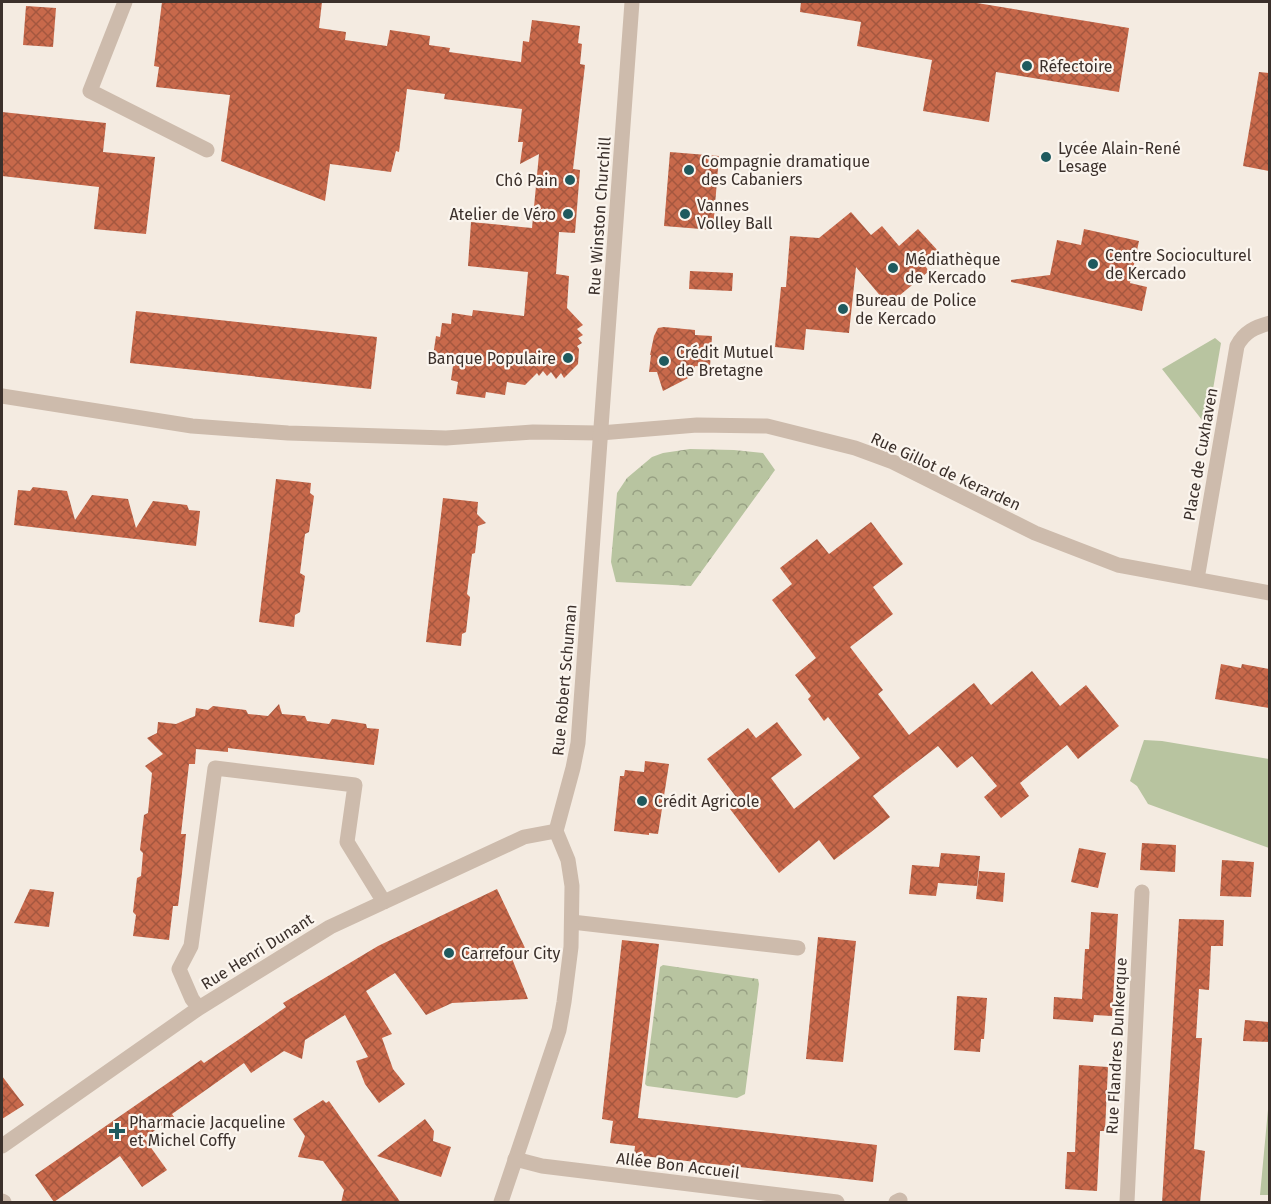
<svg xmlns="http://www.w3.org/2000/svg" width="1271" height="1204" font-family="'Fira Sans',sans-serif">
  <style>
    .grass { fill: #b8c4a0 }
    .forest { fill: url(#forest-crowns) }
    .building { fill: url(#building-cross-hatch) }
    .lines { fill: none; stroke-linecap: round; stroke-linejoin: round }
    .minor { stroke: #cdbbac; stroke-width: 15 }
    .tertiary { stroke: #cdbbac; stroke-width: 15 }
    .poi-dot { fill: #1f5a5e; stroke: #fbf5ee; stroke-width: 2 }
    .labels { text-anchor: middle; stroke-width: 4.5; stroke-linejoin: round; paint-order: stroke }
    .poi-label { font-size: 16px; fill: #3b302b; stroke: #fbf5ee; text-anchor: start }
    .street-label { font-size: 16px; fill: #3b302b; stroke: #fbf5ee }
  </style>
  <defs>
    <pattern id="forest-crowns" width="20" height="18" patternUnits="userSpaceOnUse" patternTransform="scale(1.5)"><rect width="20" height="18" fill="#b8c4a0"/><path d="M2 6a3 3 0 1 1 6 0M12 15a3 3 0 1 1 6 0" fill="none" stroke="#97a083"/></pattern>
    <pattern id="building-cross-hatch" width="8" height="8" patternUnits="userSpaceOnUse" patternTransform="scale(1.5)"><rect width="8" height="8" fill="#c8694b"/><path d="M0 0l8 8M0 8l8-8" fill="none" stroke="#a4573f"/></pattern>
  </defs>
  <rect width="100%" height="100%" fill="#f4ebe1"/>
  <path class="grass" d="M1215,338L1221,343L1208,418L1206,422L1202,420L1162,369Z
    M1144,740L1162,741L1269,759V848L1148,804L1137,786L1130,781Z
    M1269,1099V1195H1260Z"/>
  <path class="forest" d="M690,449L734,450L763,453L775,470L691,586L616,582L611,562L617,493L627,478L652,457L663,453Z
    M663,965L758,979L759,984L745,1094L737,1098L647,1086L645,1084L660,967Z"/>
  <path class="building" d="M162,2H322L319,28L346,32L345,40L387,46L390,30L430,36L429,45L450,48L449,52L521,62L523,41L529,42L532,20L580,26L578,43L582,44L580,64L585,65L573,169L580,170L575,233L559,232L556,274L569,276L567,308L583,325L577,329L583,335L578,338L582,343L577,346L579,349L578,364L564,378L561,373L556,379L551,372L547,376L543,371L539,376L537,373L525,385L507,382L505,395L486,392L485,398L456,394L458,382L451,380L454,359L433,356L436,336L440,337L442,323L451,324L452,313L472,316L473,310L524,316L528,272L468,266L471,222L532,228L539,154L520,164L523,142H518L522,109L444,99L445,94L407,89L399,152L396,151L391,172L330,164L325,201L221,161L230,95L156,87L159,67L154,66Z
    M801,2H971L1129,28L1119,92L996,72L989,122L923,111L932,60L857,46L861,22L800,12Z
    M26,6L56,8L53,47L23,45Z
    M1259,72L1269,73V171L1243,166Z
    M2,112L106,123L103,152L155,157L146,234L94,229L99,187L2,176Z
    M670,152L719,156L713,230L664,226Z
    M851,212L871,235L882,226L899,246L918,229L940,253L925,266L929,271L888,305L856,267L849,333L806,329L804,350L775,347L781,287H786L790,236L819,238Z
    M1084,229L1139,241L1130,283L1147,287L1142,311L1011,282V280L1050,275L1057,240L1081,245Z
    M690,271L733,273L732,291L689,289Z
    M136,311L377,337L371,389L130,363Z
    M664,327L695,330V335L712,336L710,367L695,366L694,375L663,391L657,372H649L651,355H650L654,336L658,328Z
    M276,479L311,483L310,493L314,496L309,532L305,534L300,573L305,576L300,612L295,615L294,627L259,622Z
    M33,487L67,491L75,520L92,495L128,499L136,528L153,501L187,505L189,510L200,511L196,546L14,525L18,490L30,491Z
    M443,498L478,502L477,514L486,523L478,526L475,553L472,554L467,594L470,597L466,632L462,634L461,646L426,642Z
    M871,522L903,564L873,587L893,614L850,647L883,690L878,694L909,735L974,683L991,705L1032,671L1060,706L1086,685L1119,726L1078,759L1067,745L1020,783L1029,796L1001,818L984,797L997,786L972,756L957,768L938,746L873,796L890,817L871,832L834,860L819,840L779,873L730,809L740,802L707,759L748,728L756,738L777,722L802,755L771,778L794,809L860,758L828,717L824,721L808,699L811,696L795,675L816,658L772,600L792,584L780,568L817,539L829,554Z
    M1221,664L1241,668L1242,664L1269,669V708L1215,699Z
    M279,704L282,714L305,716L307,721L329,724L332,719L341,720L366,724L367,728L379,729L374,765L228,748V752L196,749L195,764H189L181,834H186L182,873L178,906H173L169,940L133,936L136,915L133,912L137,878L141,876L143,853L140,850L144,815L148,813L152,773L145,766L163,754L147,738L157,733L158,722L176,724L195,716L196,708L208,710L213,706L246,710L248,714L268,716Z
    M645,761L669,764L658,834L649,833V835L614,831L620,776H624L625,770L644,772Z
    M1142,843L1176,845L1175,872L1140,870Z
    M1079,848L1106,853L1098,888L1071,882Z
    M941,853L980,856L977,886L938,883L936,896L909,894L912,865L939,867Z
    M1222,860L1254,862L1251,897L1220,896Z
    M979,871L1005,873L1003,902L976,899Z
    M30,889L54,892L49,927L14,923Z
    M497,889L526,950L511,956L528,999L452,1003L426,1015L395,973L366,991L392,1034L382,1038L393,1069L405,1084L379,1103L365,1084L356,1061L368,1057L345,1015L305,1040L302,1059L284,1051L251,1073L244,1063L172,1114L174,1117L144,1138L167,1170L142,1187L120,1156L54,1202L35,1175L201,1060L204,1063L247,1034L286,1007L283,1003L378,946Z
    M1091,912L1118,914L1112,1016L1094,1015L1093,1022L1053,1019L1054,997L1082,999L1085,949H1089Z
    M1179,919L1224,920L1223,946H1211L1209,990L1199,989L1196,1038H1202L1194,1149L1205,1151L1200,1203H1162Z
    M818,937L856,941L843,1062L806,1059Z
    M622,940L659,944L638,1118L877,1145L873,1182L634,1155L635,1146L610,1143L613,1121L602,1119Z
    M957,996L987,998L984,1039H981L980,1052L954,1050Z
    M1245,1020L1269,1022V1042L1243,1041Z
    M1079,1065L1108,1067L1105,1131H1100L1097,1191L1065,1189L1067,1152H1075Z
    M2,1076L24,1105L2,1119Z
    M323,1100L326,1103L329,1101L401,1203H341L344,1190L323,1161L298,1157L305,1136L293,1119Z
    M425,1119L434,1131L433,1141L451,1147L441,1177L377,1156Z"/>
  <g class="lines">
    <path class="minor" d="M125,2L90,91L207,150
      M2,396L192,426L288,433L446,438L533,432L600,433L697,425L767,426L855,448L893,462L1035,533L1118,565L1270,593
      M1197,579L1237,346C1244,332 1255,327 1270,323
      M572,922L798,948
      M199,1008L192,999L179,969L191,946L215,768L355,785L347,842L384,902
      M2,1146L199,1008L330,927L524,837L556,831
      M515,1159L542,1166L837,1202
      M2,1201L4,1202
      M896,1202L900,1200
      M1127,1202L1142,892"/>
    <path class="tertiary" d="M501,1202L559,1030L564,1002L571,947L572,886L568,860L556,831L573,768L578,743L632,2"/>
  </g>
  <g class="poi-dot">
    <circle cx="1027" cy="66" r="6"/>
    <circle cx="1046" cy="157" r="6"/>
    <circle cx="689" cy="170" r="6"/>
    <circle cx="570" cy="180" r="6"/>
    <circle cx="568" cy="214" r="6"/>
    <circle cx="685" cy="214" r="6"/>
    <circle cx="1093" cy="264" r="6"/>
    <circle cx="893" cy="268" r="6"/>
    <circle cx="843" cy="309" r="6"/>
    <circle cx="568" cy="358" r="6"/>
    <circle cx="664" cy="361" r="6"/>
    <circle cx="642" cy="801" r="6"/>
    <circle cx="449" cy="953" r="6"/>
    <path d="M114 1122h6v6h6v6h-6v6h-6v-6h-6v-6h6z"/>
  </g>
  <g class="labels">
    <g class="poi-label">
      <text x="1039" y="72">Réfectoire</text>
      <text x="1058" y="154">Lycée Alain-René<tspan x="1058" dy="18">Lesage</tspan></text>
      <text x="701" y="167">Compagnie dramatique<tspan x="701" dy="18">des Cabaniers</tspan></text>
      <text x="558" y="186" text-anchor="end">Chô Pain</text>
      <text x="697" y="211">Vannes<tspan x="697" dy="18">Volley Ball</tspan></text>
      <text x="556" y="220" text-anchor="end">Atelier de Véro</text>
      <text x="1105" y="261">Centre Socioculturel<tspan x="1105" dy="18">de Kercado</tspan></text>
      <text x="905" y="265">Médiathèque<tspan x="905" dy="18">de Kercado</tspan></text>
      <text x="855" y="306">Bureau de Police<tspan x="855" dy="18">de Kercado</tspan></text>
      <text x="676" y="358">Crédit Mutuel<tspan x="676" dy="18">de Bretagne</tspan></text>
      <text x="556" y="364" text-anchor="end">Banque Populaire</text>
      <text x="654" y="807">Crédit Agricole</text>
      <text x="461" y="959">Carrefour City</text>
      <text x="129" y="1128">Pharmacie Jacqueline<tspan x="129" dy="18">et Michel Coffy</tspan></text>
    </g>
    <g class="street-label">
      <text transform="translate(599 216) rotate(-86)" y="6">Rue Winston Churchill</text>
      <text transform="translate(1200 454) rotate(-80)" y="6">Place de Cuxhaven</text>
      <text transform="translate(946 471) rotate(25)" y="6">Rue Gillot de Kerarden</text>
      <text transform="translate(564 680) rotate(-85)" y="6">Rue Robert Schuman</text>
      <text transform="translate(257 951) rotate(-32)" y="6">Rue Henri Dunant</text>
      <text transform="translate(1116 1046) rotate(-87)" y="6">Rue Flandres Dunkerque</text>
      <text transform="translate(678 1165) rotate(7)" y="6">Allée Bon Accueil</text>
    </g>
  </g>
  <rect width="1271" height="1204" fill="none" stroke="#3b302b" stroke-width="6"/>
</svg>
